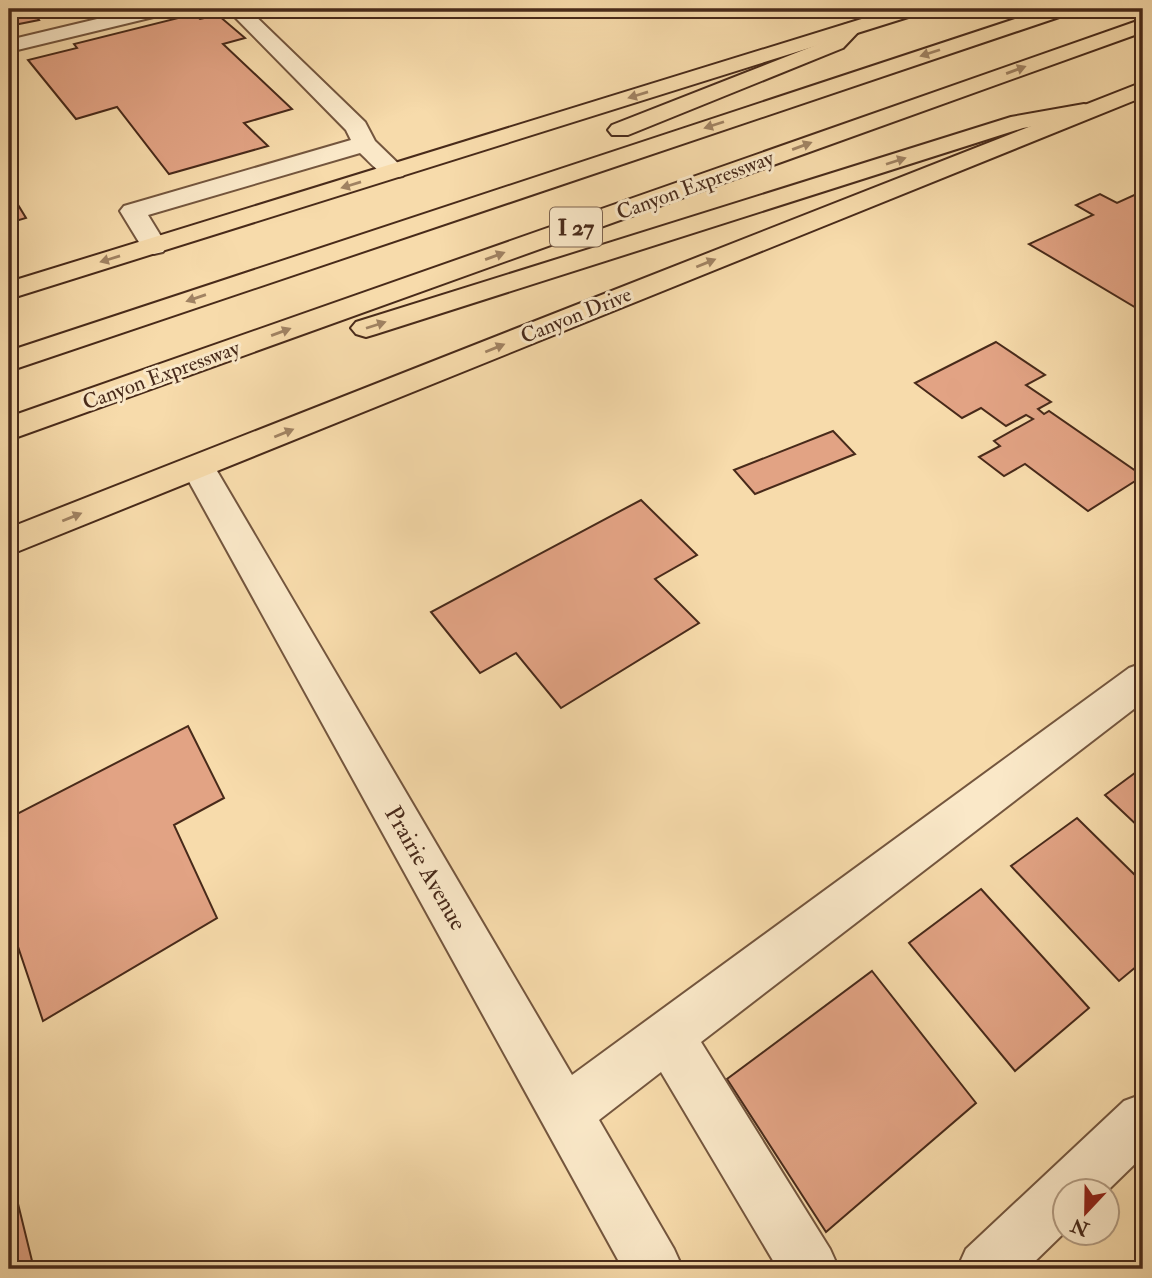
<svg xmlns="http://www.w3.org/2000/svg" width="1152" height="1278" font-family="'IM FELL Double Pica',serif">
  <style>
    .building { fill: #e2a384; stroke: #482a1a; stroke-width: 2 }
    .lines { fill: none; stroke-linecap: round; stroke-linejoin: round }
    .minor-casing { stroke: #74563e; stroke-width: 4 }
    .major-casing { stroke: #482a1a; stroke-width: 4 }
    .highway-casing { stroke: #482a1a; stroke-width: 4 }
    .minor { fill: #fae8c8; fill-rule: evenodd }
    .major { fill: #f7dbab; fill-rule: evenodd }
    .highway { fill: #f7dbab; fill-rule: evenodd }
    .oneway { fill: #a08262 }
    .labels { text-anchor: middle; stroke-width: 6; stroke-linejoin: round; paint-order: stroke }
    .far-street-label { font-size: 21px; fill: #482a1a; stroke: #fae8c8 }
    .shield { fill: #fae8c8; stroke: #7d634e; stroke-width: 2 }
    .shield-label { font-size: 23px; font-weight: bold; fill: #482a1a }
    .street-label { font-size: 24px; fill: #482a1a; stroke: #fae8c8 }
  </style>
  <rect width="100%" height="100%" fill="#f7dbab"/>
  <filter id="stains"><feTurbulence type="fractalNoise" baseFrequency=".00286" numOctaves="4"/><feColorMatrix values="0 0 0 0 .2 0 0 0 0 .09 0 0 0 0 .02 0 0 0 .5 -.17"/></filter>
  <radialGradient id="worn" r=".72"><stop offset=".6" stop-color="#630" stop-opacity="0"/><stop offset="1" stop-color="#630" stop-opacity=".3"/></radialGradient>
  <path class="building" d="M9,9H31L39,20L9,26Z
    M194,14L200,19L218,15L245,38L223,44L292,109L244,123L268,146L169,174L117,107L76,119L28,60L77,48L74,44Z
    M9,190L26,218L9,223Z
    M1143,191V312L1029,244L1093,215L1076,205L1100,194L1117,203Z
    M996,342L1045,375L1026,385L1051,402L1038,409L1044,414L1049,411L1143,476L1088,511L1025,464L1004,476L979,457L1000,446L994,441L1033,419L1026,415L1006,426L981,408L962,418L915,383Z
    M833,431L855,454L755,494L734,470Z
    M641,500L697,555L655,579L699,623L561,708L516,653L480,673L431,612Z
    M188,726L224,798L174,825L217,918L43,1021L9,920V818Z
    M1143,767V831L1105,795Z
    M1077,818L1143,883V961L1119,981L1011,866Z
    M981,889L1089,1008L1015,1071L909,943Z
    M872,971L976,1103L826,1232L727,1079Z
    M9,1167L34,1269H9Z"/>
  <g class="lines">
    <g class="minor-casing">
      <path id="minor" d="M139,9H173L170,13L9,52V40Z
        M227,9H248L365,122L375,141L406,171L403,176C384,181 373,165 360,153L148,215L167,246L163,252L154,254L145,252L120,211L124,206L351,140L346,130Z
        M198,455L210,459L572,1075L1129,668L1143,663V702L701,1042L830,1249L839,1269H778L661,1072L599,1120L674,1249L683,1269H623L181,467L186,459Z
        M1143,1094V1156L1106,1192L1064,1190L1065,1232L1027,1269H957L966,1249L1124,1101Z"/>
    </g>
    <g class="major-casing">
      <path id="major" d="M894,9H924L921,13L9,299V282Z
        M1143,82V97L9,555V528Z"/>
    </g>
    <g class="highway-casing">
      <path id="highway" d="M1045,9H1074L1071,13L9,371V351Z
        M1143,19V32L9,440V417Z
        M851,23L858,25L861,29L843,48L628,135H612L608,130L612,125L829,40L844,25Z
        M1084,104L1092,106L1095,111L1092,116L1023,128L376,334L366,337L356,334L351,328L356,322L1011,117Z"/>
    </g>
    <use href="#minor" class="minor"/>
    <use href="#major" class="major"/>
    <use href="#highway" class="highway"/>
  </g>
  <defs><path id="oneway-solid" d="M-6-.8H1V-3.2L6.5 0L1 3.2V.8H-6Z" transform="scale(1.75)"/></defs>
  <g class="oneway">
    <use href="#oneway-solid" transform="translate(930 53) rotate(162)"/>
    <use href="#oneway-solid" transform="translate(1016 70) rotate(-20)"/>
    <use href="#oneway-solid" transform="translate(638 95) rotate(163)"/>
    <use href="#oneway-solid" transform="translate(714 125) rotate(162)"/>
    <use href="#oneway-solid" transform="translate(802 146) rotate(-20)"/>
    <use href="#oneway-solid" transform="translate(896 161) rotate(-18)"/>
    <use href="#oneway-solid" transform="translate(351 185) rotate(163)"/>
    <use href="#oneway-solid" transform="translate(495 256) rotate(-20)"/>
    <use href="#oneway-solid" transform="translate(110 259) rotate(163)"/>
    <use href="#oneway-solid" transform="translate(706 263) rotate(-22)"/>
    <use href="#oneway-solid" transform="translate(196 298) rotate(161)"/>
    <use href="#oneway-solid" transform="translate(376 325) rotate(-18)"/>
    <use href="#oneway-solid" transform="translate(281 332) rotate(-20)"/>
    <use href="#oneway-solid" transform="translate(495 348) rotate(-22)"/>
    <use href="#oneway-solid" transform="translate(284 433) rotate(-22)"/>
    <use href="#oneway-solid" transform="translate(72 517) rotate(-22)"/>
  </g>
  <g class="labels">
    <g class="far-street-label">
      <text transform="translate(695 185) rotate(-20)" y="7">Canyon Expressway</text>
      <text transform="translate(576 315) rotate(-22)" y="7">Canyon Drive</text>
      <text transform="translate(161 375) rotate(-20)" y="7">Canyon Expressway</text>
    </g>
    <rect class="shield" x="550" y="207.5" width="52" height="39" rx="5"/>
    <g class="shield-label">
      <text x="576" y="235">I 27</text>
    </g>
    <g class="street-label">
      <text transform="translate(426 868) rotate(60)" y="8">Prairie Avenue</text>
    </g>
  </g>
  <rect width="1152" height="1278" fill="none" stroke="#f7dbab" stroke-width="35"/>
  <rect x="10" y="10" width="1131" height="1257" fill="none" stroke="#482a1a" stroke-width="3.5"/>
  <rect x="18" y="18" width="1117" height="1243" fill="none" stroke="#482a1a" stroke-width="2"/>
  <g transform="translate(1086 1212) rotate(202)"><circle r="33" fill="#fae8c8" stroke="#b39c82" stroke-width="2"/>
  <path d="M0-5L12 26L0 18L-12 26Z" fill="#8f2418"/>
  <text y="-10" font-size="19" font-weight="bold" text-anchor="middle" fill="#482a1a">N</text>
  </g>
  <rect width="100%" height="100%" filter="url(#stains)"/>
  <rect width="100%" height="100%" fill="url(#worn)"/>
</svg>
